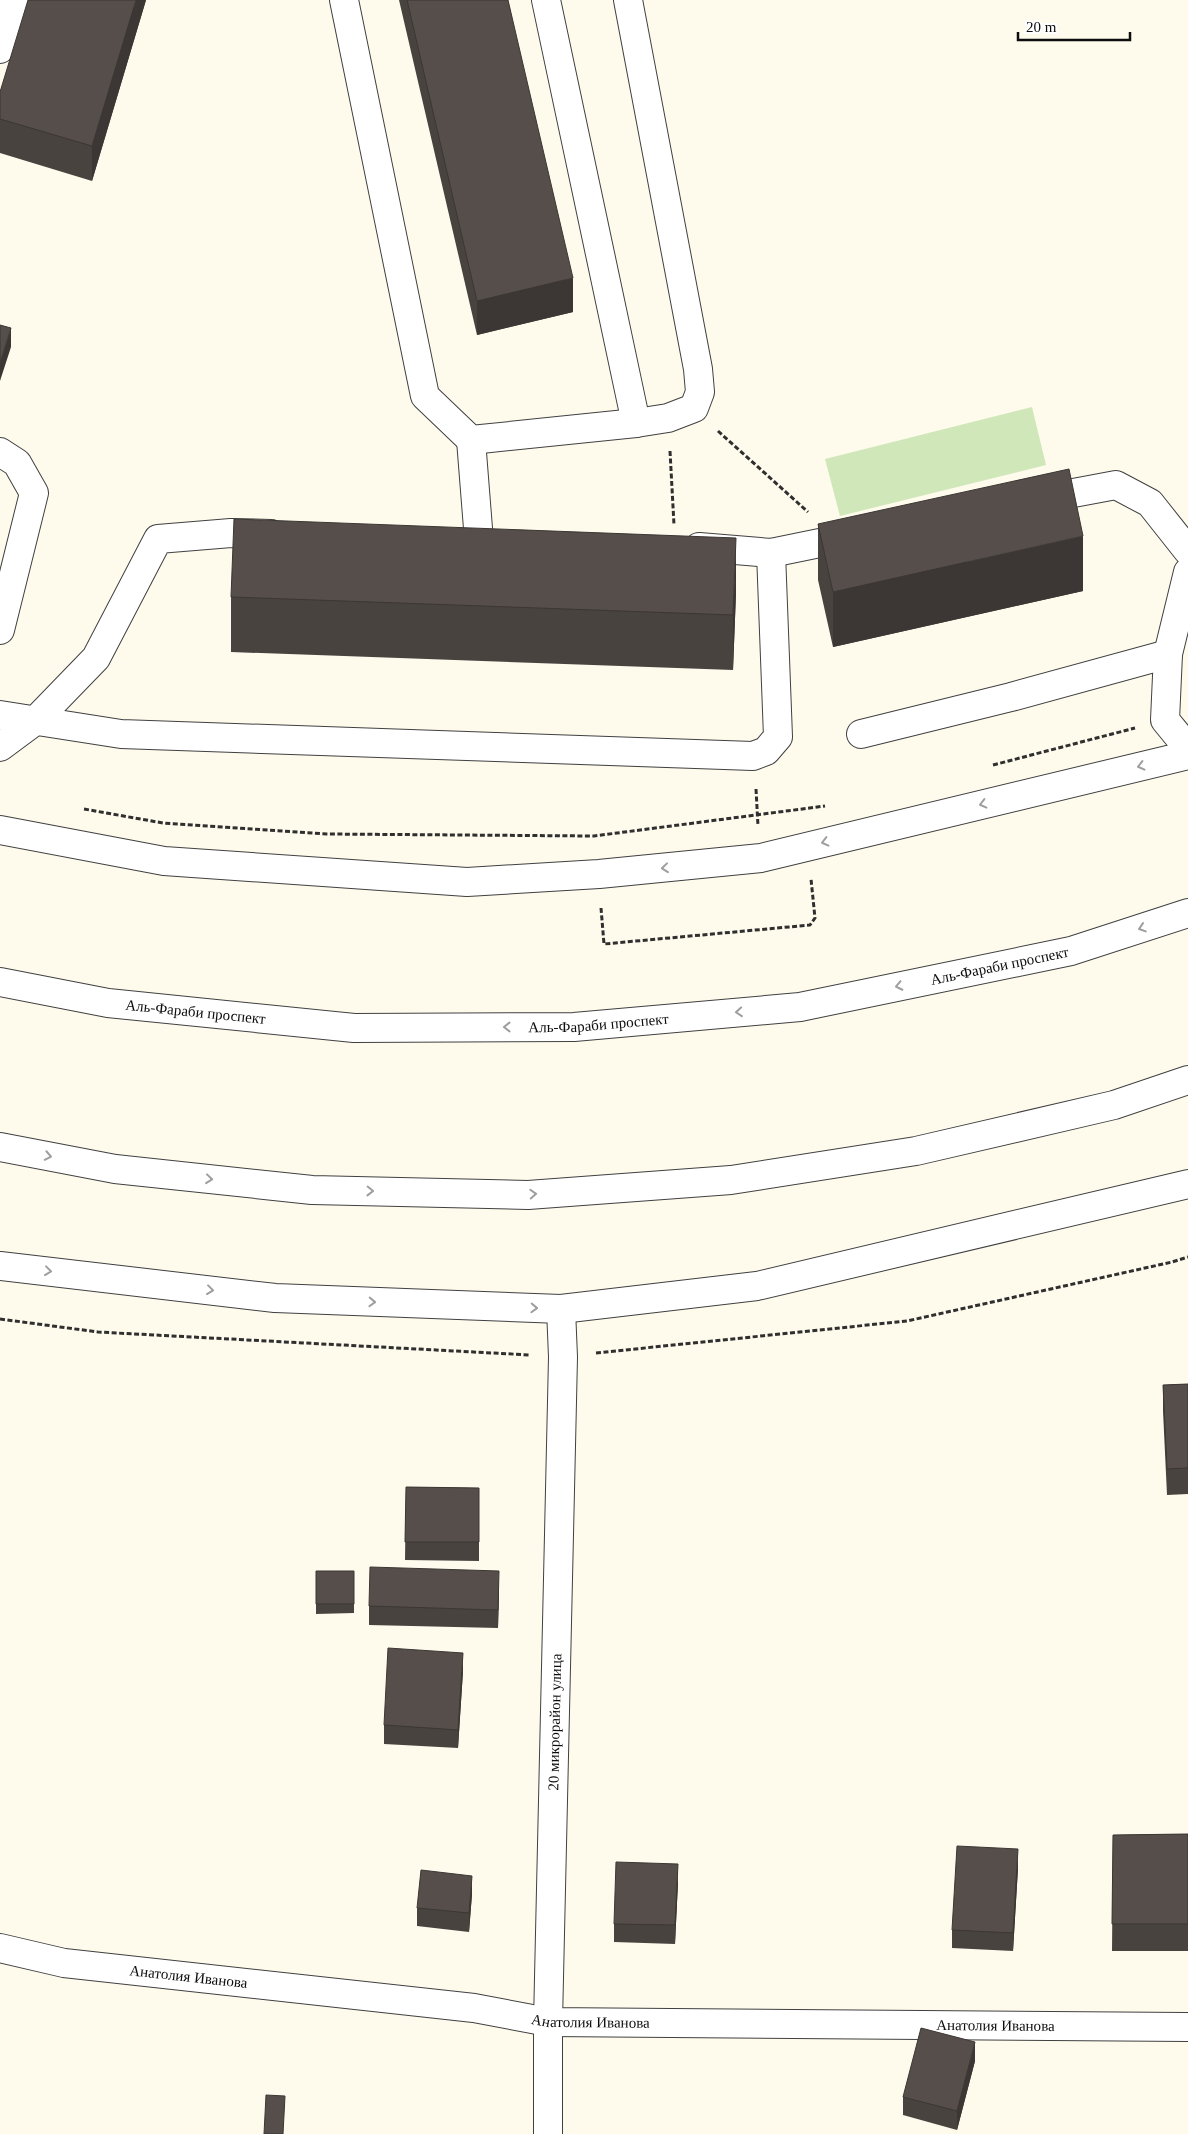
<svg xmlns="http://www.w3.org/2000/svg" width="1188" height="2134" font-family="'Times New Roman',serif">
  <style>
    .green { fill: #d0e7b9 }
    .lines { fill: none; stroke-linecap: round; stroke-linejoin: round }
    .minor-casing { stroke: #404040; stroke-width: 30 }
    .path { stroke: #2f2f2f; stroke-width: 3; stroke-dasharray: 5 2.5; stroke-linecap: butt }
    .minor { stroke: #fff; stroke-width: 28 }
    .wall { fill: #494340 }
    .shaded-wall { fill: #3c3734 }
    .building { fill: #554e4a; stroke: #3c3734 }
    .oneway { stroke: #9e9e9e }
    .labels { text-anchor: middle; stroke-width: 5; stroke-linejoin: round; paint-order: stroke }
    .street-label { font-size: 15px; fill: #0d0d0d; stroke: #fff }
  </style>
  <rect width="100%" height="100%" fill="#fefbed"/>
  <path class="green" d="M1032,407L1046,465L840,516L825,459Z"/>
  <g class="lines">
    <g class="minor-casing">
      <g id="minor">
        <path d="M344,0L425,396L471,440L636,423L668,418L694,408L700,392L698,369L628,0"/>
        <path d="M546,0L636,423"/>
        <path d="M0,49L14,0"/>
        <path d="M471,440L479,541"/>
        <path d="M0,452L17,463L34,493L0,630"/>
        <path d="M1036,500L1116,485L1150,503L1188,551"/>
        <path d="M699,547L771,553L854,536"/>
        <path d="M1188,572L1168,654L1165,720L1188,748"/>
        <path d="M0,715L121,734L753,756L766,751L778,737L771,553"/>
        <path d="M861,734L1011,697L1168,654"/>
        <path d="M0,747L35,721L96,658L158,539L231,533L271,534"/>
        <path d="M0,830L164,861L467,882L599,874L761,858L1188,755"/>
        <path id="s1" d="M0,982L108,1003L354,1028L574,1027L800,1007L1071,951L1188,913"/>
        <path d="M0,1147L115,1169L312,1190L528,1195L731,1180L916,1151L1114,1105L1188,1080"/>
        <path d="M0,1266L275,1298L561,1309L757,1286L1188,1184"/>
        <path id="s2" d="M0,1948L64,1963L474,2008L548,2022L1188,2027"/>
        <path id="s3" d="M548,2134V2022L563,1357L561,1309"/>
      </g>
    </g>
    <path class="path" d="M718,431L808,512
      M670,451L674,525
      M993,765L1135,728
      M756,789L758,826
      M84,809L163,823L327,834L594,836L825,806
      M601,908L604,944L810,925L815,918L811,879
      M0,1319L98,1332L530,1355
      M596,1353L907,1321L1172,1262L1188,1257"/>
    <use href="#minor" class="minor"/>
  </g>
  <path class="wall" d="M146,0L92,181L0,153V92Z
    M399,0H508L573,312L477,335Z
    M818,524L1083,591L833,647L818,580Z
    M736,593L733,670L231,652V597Z
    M1188,1384V1494L1167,1495L1163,1411V1385Z
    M406,1487L479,1488V1561L405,1560Z
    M316,1571H354V1613L316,1614Z
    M499,1589L498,1628L369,1625V1606Z
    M463,1671L458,1748L384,1744V1725Z
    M1188,1834V1951H1112L1113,1835Z
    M1018,1868L1013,1951L952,1948V1930Z
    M678,1882L675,1944L614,1942V1924Z
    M472,1894L469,1932L417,1926V1908Z
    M975,2061L957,2130L903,2115V2097Z"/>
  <path class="shaded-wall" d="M136,0H146L92,181V146Z
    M573,278V312L477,335V301Z
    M11,328V347L0,381V363Z
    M1083,536V591L833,647V592Z
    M736,538V593L733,670V615Z
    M499,1571V1589L498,1628V1610Z
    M463,1653V1671L458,1748V1730Z
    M1018,1849V1868L1013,1951V1933Z
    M678,1864V1882L675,1944V1925Z
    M472,1876V1894L469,1932V1913Z
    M975,2042V2061L957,2130V2111Z"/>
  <path class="building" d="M28,0H136L92,146L0,119V92Z
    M407,0H508L573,278L477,301Z
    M0,325L11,328L0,363Z
    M1069,469L1083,536L833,592L818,524Z
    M234,519L736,538L733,615L231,597Z
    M1188,1384V1468L1167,1469L1163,1385Z
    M406,1487L479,1488V1542H405Z
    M370,1567L499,1571L498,1610L369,1606Z
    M316,1571H354V1604H316Z
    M388,1648L463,1653L458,1730L384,1725Z
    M1188,1834V1924H1112L1113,1835Z
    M957,1846L1018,1849L1013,1933L952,1930Z
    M616,1862L678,1864L675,1925L614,1924Z
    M421,1870L472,1876L469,1913L417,1908Z
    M921,2028L975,2042L957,2111L903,2097Z
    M266,2095L285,2096L283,2134H264Z"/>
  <defs><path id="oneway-chevron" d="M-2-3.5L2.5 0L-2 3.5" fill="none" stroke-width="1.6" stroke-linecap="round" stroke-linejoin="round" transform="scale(1.25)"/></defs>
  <g class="oneway">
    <use href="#oneway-chevron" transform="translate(1141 766) rotate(166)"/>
    <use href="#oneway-chevron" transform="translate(983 804) rotate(166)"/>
    <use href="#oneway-chevron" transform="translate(825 842) rotate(166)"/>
    <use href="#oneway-chevron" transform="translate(665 868) rotate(174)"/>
    <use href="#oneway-chevron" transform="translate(1142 928) rotate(162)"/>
    <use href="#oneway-chevron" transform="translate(899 986) rotate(168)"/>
    <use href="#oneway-chevron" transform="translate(739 1012) rotate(175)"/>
    <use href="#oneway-chevron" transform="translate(507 1027) rotate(180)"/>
    <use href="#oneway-chevron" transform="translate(48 1156) rotate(11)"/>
    <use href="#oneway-chevron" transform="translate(209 1179) rotate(6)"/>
    <use href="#oneway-chevron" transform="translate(370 1191) rotate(1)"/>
    <use href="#oneway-chevron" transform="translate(533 1194) rotate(-3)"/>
    <use href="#oneway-chevron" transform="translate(48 1271) rotate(7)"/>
    <use href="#oneway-chevron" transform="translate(210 1290) rotate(7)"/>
    <use href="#oneway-chevron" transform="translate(372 1302) rotate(2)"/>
    <use href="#oneway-chevron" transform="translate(534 1308) rotate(2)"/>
  </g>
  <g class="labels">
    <g class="street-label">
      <text dy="5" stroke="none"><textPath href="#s1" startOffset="1008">Аль-Фараби проспект</textPath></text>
      <text dy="5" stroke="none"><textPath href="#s1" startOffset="198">Аль-Фараби проспект</textPath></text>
      <text dy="5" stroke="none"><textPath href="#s1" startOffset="602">Аль-Фараби проспект</textPath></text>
      <text dy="5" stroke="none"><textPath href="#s3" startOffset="412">20 микрорайон улица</textPath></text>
      <text dy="5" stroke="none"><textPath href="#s2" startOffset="191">Анатолия Иванова</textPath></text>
      <text dy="5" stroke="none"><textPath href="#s2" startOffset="596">Анатолия Иванова</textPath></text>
      <text dy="5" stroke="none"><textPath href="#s2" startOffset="1001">Анатолия Иванова</textPath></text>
    </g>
  </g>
  <path d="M1018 32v8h112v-8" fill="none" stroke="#0d0d0d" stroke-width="2.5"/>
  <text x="1026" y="32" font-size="15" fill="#0d0d0d" stroke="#ffffff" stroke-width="4" paint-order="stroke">20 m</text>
</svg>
